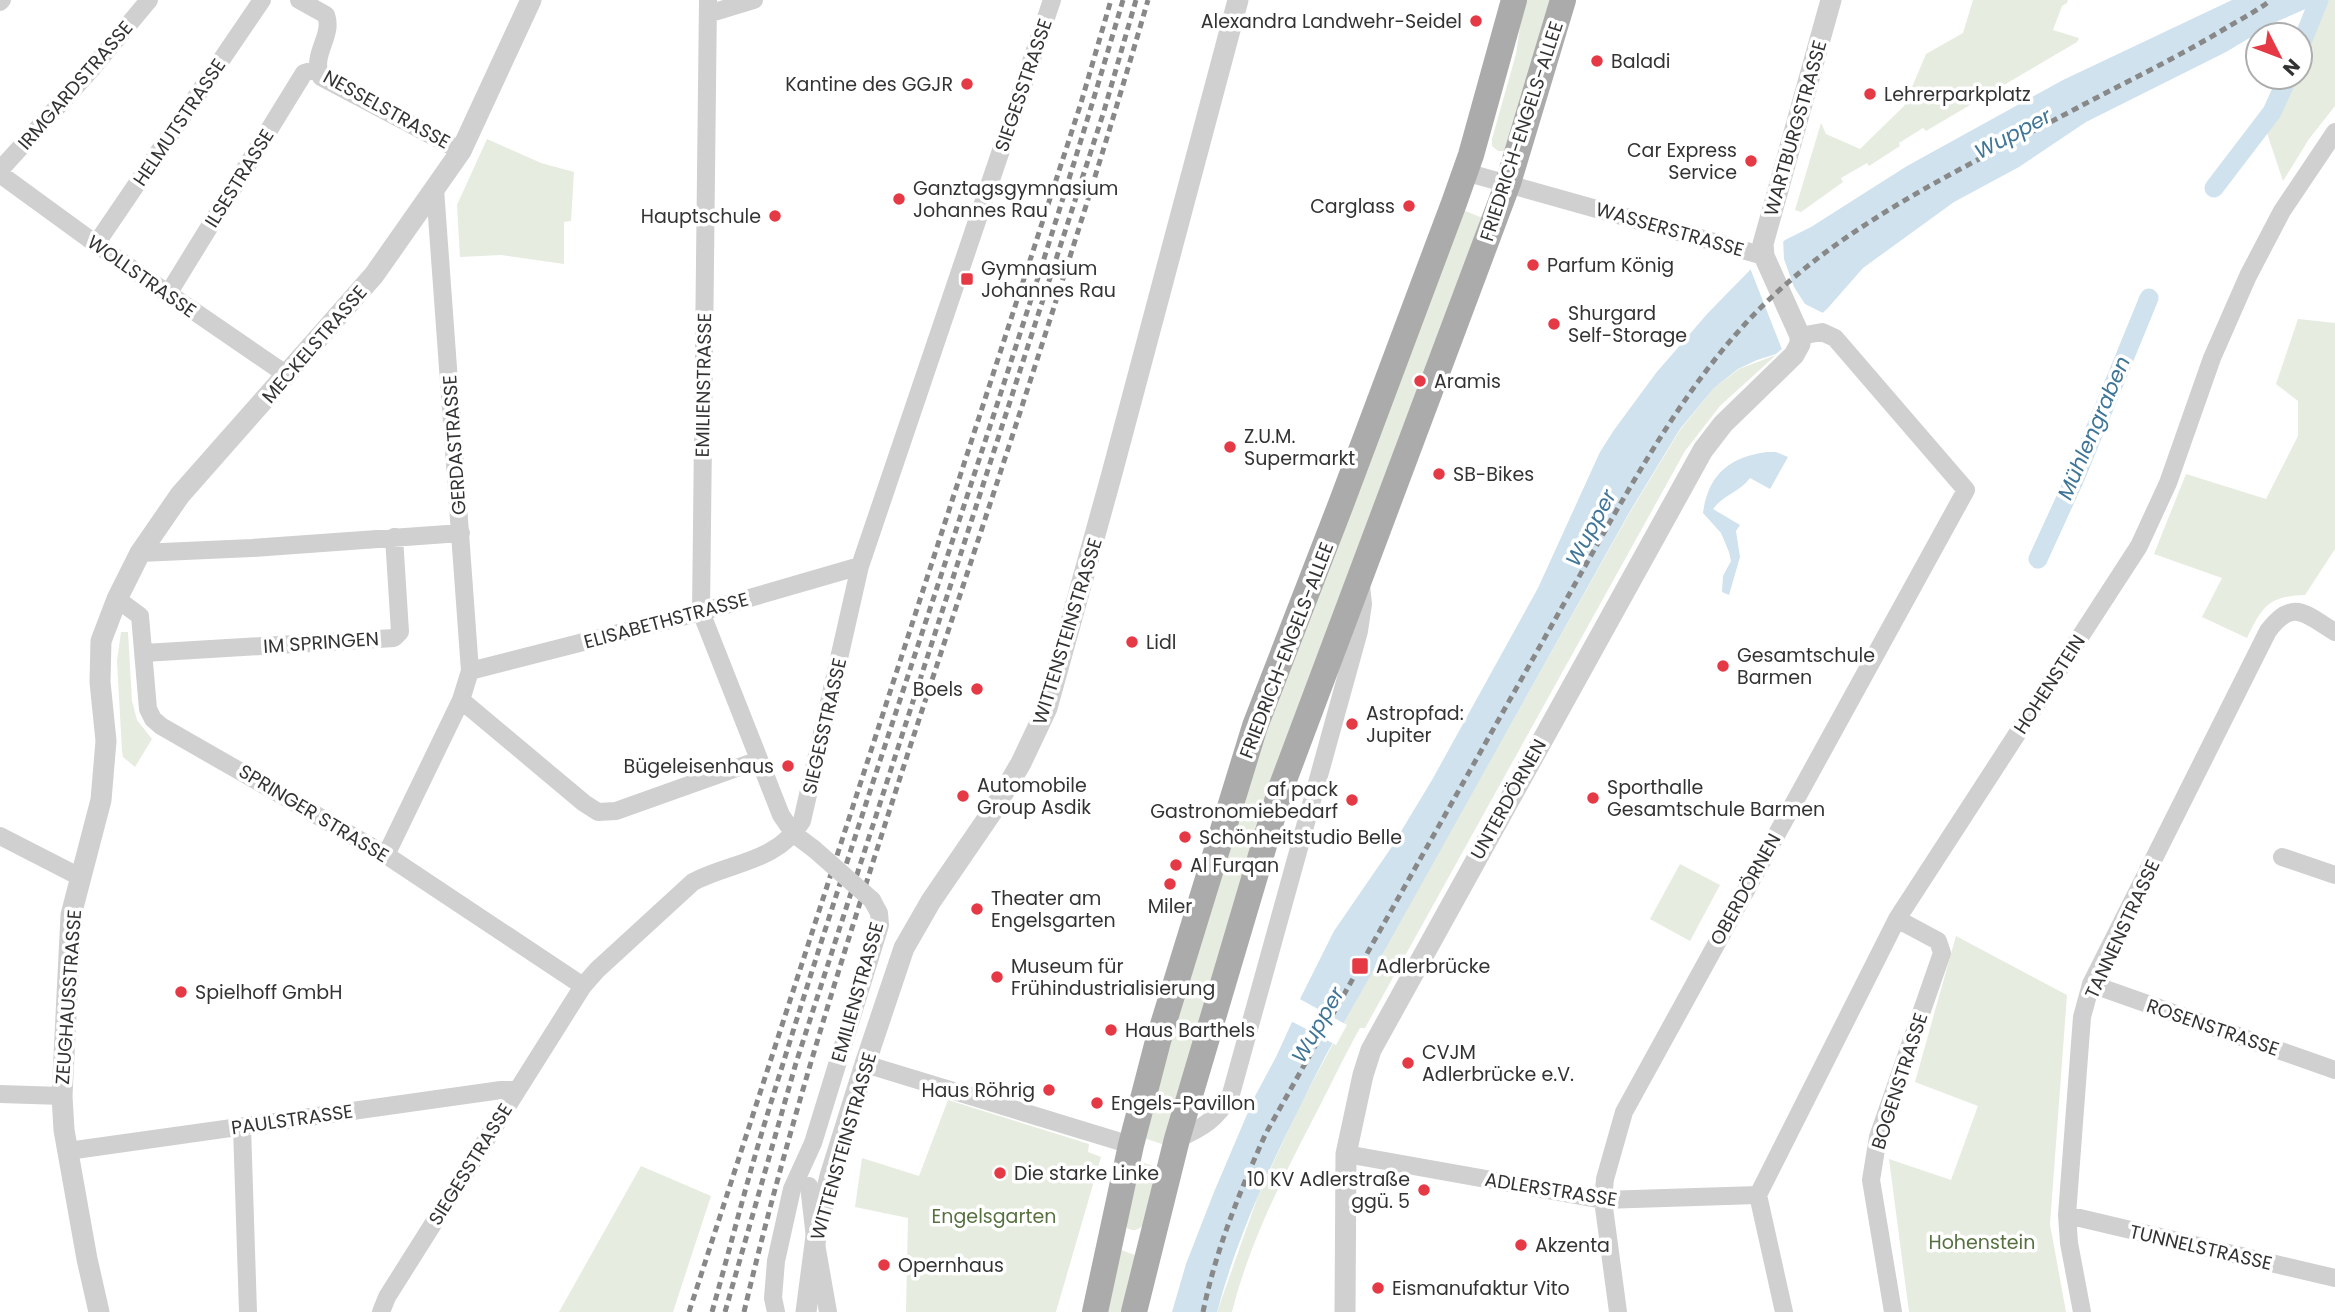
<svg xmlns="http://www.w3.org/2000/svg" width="2335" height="1312" font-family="Poppins,sans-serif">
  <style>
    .green { fill: #e6ecdf }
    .water { fill: #cfe2ee }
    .pier { fill: #fff }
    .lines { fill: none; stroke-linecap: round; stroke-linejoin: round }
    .canal { stroke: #cfe2ee; stroke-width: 19 }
    .minor { stroke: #d0d0d0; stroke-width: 18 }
    .tertiary { stroke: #d0d0d0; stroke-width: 21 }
    .primary { stroke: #ababab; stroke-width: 26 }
    .rail { stroke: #888; stroke-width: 5; stroke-dasharray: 7 5; stroke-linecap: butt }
    .minor-bridge { stroke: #d0d0d0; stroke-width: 18 }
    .poi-dot { fill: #e63946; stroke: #fff; stroke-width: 2.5 }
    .labels { text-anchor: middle; stroke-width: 7; stroke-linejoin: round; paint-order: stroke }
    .poi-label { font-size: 19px; fill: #333; stroke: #fff; text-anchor: start }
    .street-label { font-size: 19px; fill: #333; stroke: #fff }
    .park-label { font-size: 19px; fill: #56703f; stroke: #fff }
    .water-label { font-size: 21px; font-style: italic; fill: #3f7597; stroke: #fff }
  </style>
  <rect width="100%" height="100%" fill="#fff"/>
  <path class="green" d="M1524,0H1552L1505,151H1498L1492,146V139L1516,54Z
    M1973,0H2068L2067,3L2062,6L2053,30L2079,38L2077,42L1926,131L1923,128L1899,143L1900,146L1869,166L1867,163L1841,178L1843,182L1801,212L1795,210L1821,123L1826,134L1860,149L1904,106L1926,54L1963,33Z
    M2327,0H2335V106L2309,139L2283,181L2266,130L2278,114L2294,77H2300V63Z
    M487,139L541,163L574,172L571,221L564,222V264L501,255L460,257L457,205Z
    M1463,210L1485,219L1165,1145L1144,1138C1172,1033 1202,928 1235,824C1303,616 1386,414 1463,210Z
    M2298,319L2335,323V549L2305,595C2268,596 2262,607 2247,638L2202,617L2222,578L2154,554L2186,474L2266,499L2298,436V401L2276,384Z
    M1776,355L1720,406L1685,451L1365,1028H1360C1343,1058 1329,1089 1313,1119C1281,1181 1249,1244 1232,1312H1217L1258,1196L1298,1109L1372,971L1629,514L1680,430L1714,388L1739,369Z
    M121,632H128L132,701L137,720L152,739L135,767L123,757L122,751L117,661Z
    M1680,864L1720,885L1690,941L1650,919Z
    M1956,936L2067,995L2050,1224L2066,1312H1909L1889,1159L1951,1180L1978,1106L1915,1082Z
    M948,1100L1089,1144L1088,1152L1101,1157L1056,1312H906L908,1218L855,1207L862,1158L919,1176Z
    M1138,1161L1159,1168L1143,1225C1138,1230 1134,1232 1127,1228L1124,1218Z
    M641,1166L711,1196L673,1312H559Z
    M1121,1250L1135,1255L1137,1259L1125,1312H1105Z"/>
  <path class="water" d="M2232,0H2317L2310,7L2278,21L2226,52L2086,122L2019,167L1954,202L1863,268L1827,309L1776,354L1757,360L1738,369L1714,388L1680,429L1629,513L1326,1055C1284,1137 1241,1222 1217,1312H1172L1186,1264L1214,1192L1254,1098L1276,1057L1292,1022L1300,999L1334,931L1391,848L1432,780L1538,588L1600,452L1614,430L1656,373L1708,313L1751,269L1785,240L1811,227L1907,166L2063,80Z
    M1767,452H1776L1788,457L1770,489L1750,478C1740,492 1723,495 1713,509L1740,525L1736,531L1740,557L1729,595L1722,592L1723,576L1731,561L1729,552L1721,533L1703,513C1708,475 1729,457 1767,452Z"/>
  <path class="pier" d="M1783,237L1784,259L1794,287L1805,304L1825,314L1783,352L1750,268Z
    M1298,998L1347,1025L1336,1045L1289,1020Z"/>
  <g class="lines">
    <path class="canal" d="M2300,47L2319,0
      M2214,188L2272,112L2288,77
      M2038,559L2076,476L2149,298"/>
    <path class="minor" d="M299,0L326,15C334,36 310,55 321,77L461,151
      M708,0L701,612L781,815L794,834L814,849
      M0,2L2,0
      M708,14L754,0
      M0,170L89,72L149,0
      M1465,172L1764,256
      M0,174L96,244L287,375
      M96,244L262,0
      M168,294L304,73L317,69
      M140,553L252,548L461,533
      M117,599L140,616L148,709L153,719L161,726L386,855L583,986
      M144,653L394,638L400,632L394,537
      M470,671L701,612L860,566
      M461,700L584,803L598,812L616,811L759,760
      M0,836L80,877
      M386,855L461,700L470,671L435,189
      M2282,857L2335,875
      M2091,984L2335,1070
      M865,1064L1131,1145
      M0,1094L62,1096
      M242,1127L248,1312
      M1177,1139C1203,1128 1217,1119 1231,1094L1359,631L1363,604L1361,586
      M68,1151L501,1090H517
      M1346,1154L1603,1200L1758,1195
      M2067,1215L2335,1278
      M381,1312L387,1297L583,986L597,970L693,882C731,862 778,862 802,821L860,566L1052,0
      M776,1312L773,1298L776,1261L792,1189L813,1143L880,925L879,913L872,900
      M1618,1312L1603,1200L1605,1179L1624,1112L1966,490L1835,338L1822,332L1800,336
      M1784,1312L1758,1195L1897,919L2139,546L2168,483L2212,358L2248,276L2282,211L2335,132
      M1893,1312L1871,1180L1878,1137L1942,953L1938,941L1897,919
      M2082,1312L2069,1243L2067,1215L2082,1017L2091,984L2268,631C2293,598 2305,614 2335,632"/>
    <path class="tertiary" d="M99,1312L87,1259L64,1130L62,1096L71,915L101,800L106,741L100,682L101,641L117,599L140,553L180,495L374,275L461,151L531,0
      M806,1312L816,1236L830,1176L865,1064L904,948L931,901L994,809L1021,763L1047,708L1111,477L1238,0
      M1345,1312L1346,1154L1363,1075L1371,1050L1703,450L1723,424L1794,355L1800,344V336L1764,256L1763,244L1831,0"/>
    <path class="primary" d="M1095,1312L1131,1145L1158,1041L1255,726L1341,504L1454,203L1471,155L1514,0
      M1134,1312L1177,1139L1281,788L1508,183L1563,0"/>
    <path class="rail" d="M689,1312L1081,103L1111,0
      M712,1312C729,1252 744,1192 762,1132C877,753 1012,380 1123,0
      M725,1312L796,1063L1104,111L1136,0
      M744,1312C789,1121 849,936 909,750C991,500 1075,252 1148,0
      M1203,1312C1216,1249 1240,1191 1266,1133L1611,520C1651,451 1691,383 1745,324C1835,226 1962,169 2077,108C2126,82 2178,57 2226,28C2241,19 2257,11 2271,0"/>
    <path class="minor-bridge" d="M814,849L872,900
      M809,1186L815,1238L828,1312"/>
  </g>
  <g class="poi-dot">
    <circle cx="1476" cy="21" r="7"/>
    <circle cx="1597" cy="61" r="7"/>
    <circle cx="967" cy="84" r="7"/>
    <circle cx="1870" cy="94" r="7"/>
    <circle cx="1751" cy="161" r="7"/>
    <circle cx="899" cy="199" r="7"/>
    <circle cx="1409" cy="206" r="7"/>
    <circle cx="775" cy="216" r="7"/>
    <circle cx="1533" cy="265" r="7"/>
    <rect x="960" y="272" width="14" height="14" rx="3.5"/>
    <circle cx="1554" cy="324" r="7"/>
    <circle cx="1420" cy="381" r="7"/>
    <circle cx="1230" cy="447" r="7"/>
    <circle cx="1439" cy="474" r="7"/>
    <circle cx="1132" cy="642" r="7"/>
    <circle cx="1723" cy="666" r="7"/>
    <circle cx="977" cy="689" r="7"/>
    <circle cx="1352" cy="724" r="7"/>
    <circle cx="788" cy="766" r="7"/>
    <circle cx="963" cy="796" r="7"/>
    <circle cx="1593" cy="798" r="7"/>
    <circle cx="1352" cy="800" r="7"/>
    <circle cx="1185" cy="837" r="7"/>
    <circle cx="1176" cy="865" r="7"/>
    <circle cx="1170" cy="884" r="7"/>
    <circle cx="977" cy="909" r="7"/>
    <rect x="1351" y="957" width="18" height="18" rx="3.5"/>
    <circle cx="997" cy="977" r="7"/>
    <circle cx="181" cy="992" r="7"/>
    <circle cx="1111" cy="1030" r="7"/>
    <circle cx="1408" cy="1063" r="7"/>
    <circle cx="1049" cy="1090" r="7"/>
    <circle cx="1097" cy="1103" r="7"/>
    <circle cx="1000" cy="1173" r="7"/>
    <circle cx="1424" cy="1190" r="7"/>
    <circle cx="1521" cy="1245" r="7"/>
    <circle cx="884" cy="1265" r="7"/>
    <circle cx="1378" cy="1288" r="7"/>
  </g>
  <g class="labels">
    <g class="poi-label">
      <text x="1462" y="28" text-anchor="end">Alexandra Landwehr-Seidel</text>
      <text x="1611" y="68">Baladi</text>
      <text x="953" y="91" text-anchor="end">Kantine des GGJR</text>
      <text x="1884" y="101">Lehrerparkplatz</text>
      <text x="1737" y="157" text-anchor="end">Car Express<tspan x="1737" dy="22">Service</tspan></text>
      <text x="913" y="195">Ganztagsgymnasium<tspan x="913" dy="22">Johannes Rau</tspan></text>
      <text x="1395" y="213" text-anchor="end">Carglass</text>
      <text x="761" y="223" text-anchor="end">Hauptschule</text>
      <text x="1547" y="272">Parfum König</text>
      <text x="981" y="275">Gymnasium<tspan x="981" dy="22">Johannes Rau</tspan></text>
      <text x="1568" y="320">Shurgard<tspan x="1568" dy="22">Self-Storage</tspan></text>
      <text x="1434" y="388">Aramis</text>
      <text x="1244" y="443">Z.U.M.<tspan x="1244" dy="22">Supermarkt</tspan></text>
      <text x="1453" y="481">SB-Bikes</text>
      <text x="1146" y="649">Lidl</text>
      <text x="1737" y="662">Gesamtschule<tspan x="1737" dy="22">Barmen</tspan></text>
      <text x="963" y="696" text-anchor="end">Boels</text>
      <text x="1366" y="720">Astropfad:<tspan x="1366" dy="22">Jupiter</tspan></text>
      <text x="774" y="773" text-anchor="end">Bügeleisenhaus</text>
      <text x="977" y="792">Automobile<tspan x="977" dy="22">Group Asdik</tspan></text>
      <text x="1607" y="794">Sporthalle<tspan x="1607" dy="22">Gesamtschule Barmen</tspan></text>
      <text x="1338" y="796" text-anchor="end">af pack<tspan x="1338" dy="22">Gastronomiebedarf</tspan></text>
      <text x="1199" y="844">Schönheitstudio Belle</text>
      <text x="1190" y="872">Al Furqan</text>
      <text x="991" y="905">Theater am<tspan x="991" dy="22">Engelsgarten</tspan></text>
      <text x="1170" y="913" text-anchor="middle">Miler</text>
      <text x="1011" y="973">Museum für<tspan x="1011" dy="22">Frühindustrialisierung</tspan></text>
      <text x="1376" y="973">Adlerbrücke</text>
      <text x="195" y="999">Spielhoff GmbH</text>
      <text x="1125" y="1037">Haus Barthels</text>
      <text x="1422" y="1059">CVJM<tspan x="1422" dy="22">Adlerbrücke e.V.</tspan></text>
      <text x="1035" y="1097" text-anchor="end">Haus Röhrig</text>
      <text x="1111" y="1110">Engels-Pavillon</text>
      <text x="1014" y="1180">Die starke Linke</text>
      <text x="1410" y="1186" text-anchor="end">10 KV Adlerstraße<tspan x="1410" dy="22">ggü. 5</tspan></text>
      <text x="1535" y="1252">Akzenta</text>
      <text x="898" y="1272">Opernhaus</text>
      <text x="1392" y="1295">Eismanufaktur Vito</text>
    </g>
    <g class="street-label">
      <text transform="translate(75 85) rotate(-49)" y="7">IRMGARDSTRASSE</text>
      <text transform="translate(1023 85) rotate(-71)" y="7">SIEGESSTRASSE</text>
      <text transform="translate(387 109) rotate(29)" y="7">NESSELSTRASSE</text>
      <text transform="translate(179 122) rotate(-56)" y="7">HELMUTSTRASSE</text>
      <text transform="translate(1795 128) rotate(-74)" y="7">WARTBURGSTRASSE</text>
      <text transform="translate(1521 131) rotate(-72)" y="7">FRIEDRICH-ENGELS-ALLEE</text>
      <text transform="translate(239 178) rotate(-58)" y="7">ILSESTRASSE</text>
      <text transform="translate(1670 229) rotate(16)" y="7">WASSERSTRASSE</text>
      <text transform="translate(142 276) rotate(35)" y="7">WOLLSTRASSE</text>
      <text transform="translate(314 344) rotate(-49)" y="7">MECKELSTRASSE</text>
      <text transform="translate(703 385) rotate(-89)" y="7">EMILIENSTRASSE</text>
      <text transform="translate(454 445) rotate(-94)" y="7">GERDASTRASSE</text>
      <text transform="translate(666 620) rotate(-15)" y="7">ELISABETHSTRASSE</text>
      <text transform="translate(1067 631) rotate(-73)" y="7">WITTENSTEINSTRASSE</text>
      <text transform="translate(321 642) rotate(-4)" y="7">IM SPRINGEN</text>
      <text transform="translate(1286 650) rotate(-69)" y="7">FRIEDRICH-ENGELS-ALLEE</text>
      <text transform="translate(2049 684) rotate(-57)" y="7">HOHENSTEIN</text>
      <text transform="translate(824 726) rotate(-77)" y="7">SIEGESSTRASSE</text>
      <text transform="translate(1508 799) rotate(-61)" y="7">UNTERDÖRNEN</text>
      <text transform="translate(314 813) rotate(31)" y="7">SPRINGER STRASSE</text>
      <text transform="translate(1745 889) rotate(-61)" y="7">OBERDÖRNEN</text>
      <text transform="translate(2122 929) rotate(-65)" y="7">TANNENSTRASSE</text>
      <text transform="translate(857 992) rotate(-74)" y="7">EMILIENSTRASSE</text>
      <text transform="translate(68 997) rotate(-86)" y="7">ZEUGHAUSSTRASSE</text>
      <text transform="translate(2213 1027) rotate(19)" y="7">ROSENSTRASSE</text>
      <text transform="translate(1899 1081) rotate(-72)" y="7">BOGENSTRASSE</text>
      <text transform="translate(292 1119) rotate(-8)" y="7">PAULSTRASSE</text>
      <text transform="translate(843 1146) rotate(-74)" y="7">WITTENSTEINSTRASSE</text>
      <text transform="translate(470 1164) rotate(-58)" y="7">SIEGESSTRASSE</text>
      <text transform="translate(1551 1189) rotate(9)" y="7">ADLERSTRASSE</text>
      <text transform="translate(2201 1247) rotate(13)" y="7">TUNNELSTRASSE</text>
    </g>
    <g class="park-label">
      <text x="994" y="1223">Engelsgarten</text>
      <text x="1982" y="1249">Hohenstein</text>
    </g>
    <g class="water-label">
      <text transform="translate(2013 134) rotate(-28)" y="7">Wupper</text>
      <text transform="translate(2094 428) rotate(-67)" y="7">Mühlengraben</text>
      <text transform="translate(1591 528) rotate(-62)" y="7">Wupper</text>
      <text transform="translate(1318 1025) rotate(-60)" y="7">Wupper</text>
    </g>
  </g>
  <g transform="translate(2279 56) rotate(132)"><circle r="33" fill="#ffffff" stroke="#adadad" stroke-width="2"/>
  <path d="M0-5L12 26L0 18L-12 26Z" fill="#e63946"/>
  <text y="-10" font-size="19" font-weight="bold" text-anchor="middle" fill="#333333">N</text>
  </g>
</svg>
